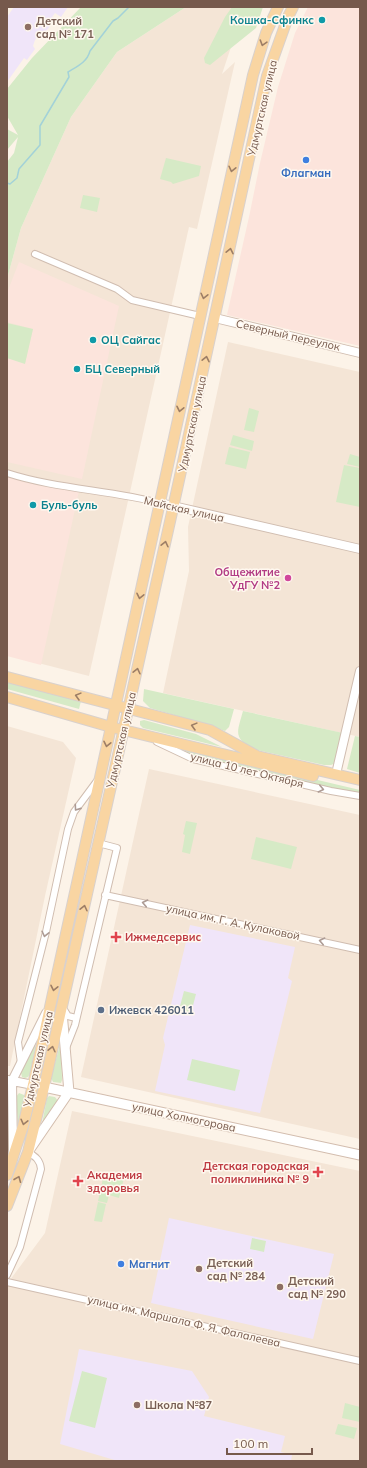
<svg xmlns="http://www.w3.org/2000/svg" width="367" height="1468" font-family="Mulish,sans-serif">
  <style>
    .residential { fill: #f4e5d6 }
    .commercial { fill: #fce4dc }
    .education { fill: #f0e5f9 }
    .green { fill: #d6eac6 }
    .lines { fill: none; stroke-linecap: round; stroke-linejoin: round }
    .stream { stroke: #a3d2d8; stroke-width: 1.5 }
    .minor-casing { stroke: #d0bdb0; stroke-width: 8 }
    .tertiary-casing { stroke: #d0bdb0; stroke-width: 10 }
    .secondary-casing { stroke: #d3bdae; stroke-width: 11 }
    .primary-casing { stroke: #d9d1cd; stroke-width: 12 }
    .minor { stroke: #fff; stroke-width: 6 }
    .tertiary { stroke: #fff; stroke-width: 8 }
    .secondary { stroke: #fff; stroke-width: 9 }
    .primary { stroke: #f9d5a2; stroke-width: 10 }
    .oneway { stroke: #9d7e66 }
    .oneway2 { stroke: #ad9b94 }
    .culture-dot { fill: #0f9aa8; stroke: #fff8ef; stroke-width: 1.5 }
    .education-dot { fill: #8d6e63; stroke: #fff8ef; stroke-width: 1.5 }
    .shop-dot { fill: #3f7fe0; stroke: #fff8ef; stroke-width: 1.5 }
    .hotel-dot { fill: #d1479c; stroke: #fff8ef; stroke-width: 1.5 }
    .health-dot { fill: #e0444e; stroke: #fff8ef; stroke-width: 1.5 }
    .service-dot { fill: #5c6f8a; stroke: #fff8ef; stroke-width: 1.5 }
    .labels { text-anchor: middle; stroke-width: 3; stroke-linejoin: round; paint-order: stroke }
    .culture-label { font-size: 11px; font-weight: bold; fill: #0d838f; stroke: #fff8ef; text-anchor: start }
    .education-label { font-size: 11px; font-weight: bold; fill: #785e54; stroke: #fff8ef; text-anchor: start }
    .street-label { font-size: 11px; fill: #76594c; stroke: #fff8ef }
    .shop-label { font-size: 11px; font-weight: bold; fill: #366cbe; stroke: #fff8ef }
    .hotel-label { font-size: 11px; font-weight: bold; fill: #b23c85; stroke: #fff8ef; text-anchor: end }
    .health-label { font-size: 11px; font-weight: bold; fill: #be3a42; stroke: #fff8ef; text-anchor: start }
    .service-label { font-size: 11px; font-weight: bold; fill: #4e5e75; stroke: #fff8ef; text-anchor: start }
  </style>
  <rect width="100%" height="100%" fill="#fcf3e8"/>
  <path class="residential" d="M186,7H247L235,35L222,74L235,62L197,229L189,227L89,676L7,655V279L21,228L71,117L117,52Z
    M228,342L360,372V737L163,693L189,571L188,527Z
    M7,726L63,742L76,758L45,896L10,1066H7Z
    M149,769L360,815V1139L81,1077Z
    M72,1111L360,1171V1461H7V1284L45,1233Z"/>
  <path class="commercial" d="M308,7H360V346L227,315L249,217L260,163L278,87L295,33Z
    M19,262L119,306L82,479L7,462V358L25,363L33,329L7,322V293Z
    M7,476L79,491L41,665L7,656Z"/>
  <path class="education" d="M14,7H68L61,17L55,13L52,17L56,19L42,36L39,35L35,40L33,46L35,49L27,60L24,58L7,82V17Z
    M190,925L295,947L288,978L292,981L260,1113L155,1091L165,1045L163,1038Z
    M169,1218L334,1254L313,1339L151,1303Z
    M79,1349L192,1371L209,1397L204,1416L285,1436L281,1452L292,1455L291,1461H118L60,1444Z"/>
  <path class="green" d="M81,7H186L117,52L71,117L21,228L7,279V162L14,153L18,137L7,150V129L18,135L7,116V89L32,58Z
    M232,7H263L256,28L210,65L205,63L204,58L225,17Z
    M166,158L201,166L199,176L173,184L171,182L160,179Z
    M83,195L100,198L97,212L80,208Z
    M7,323L33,329L25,364L7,358Z
    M249,408L259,411L254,432L244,430Z
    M233,435L254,441L252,451L230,445Z
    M229,447L250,452L246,469L225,464Z
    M350,454L360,457V467L347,464Z
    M344,465L360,468V507L336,502Z
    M7,681L81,701L79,709L7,689Z
    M144,689L234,709L229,727L225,731L209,725L150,708L143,701Z
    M243,711L343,733L336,763L331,765H324L257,750C232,739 237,733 243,711Z
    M144,720L196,734L222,747L143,728L140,725V721Z
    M355,736L360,737V773L347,769Z
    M174,746L360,790V794L189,756Z
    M186,821L197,823L190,854L182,852L185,835L183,834Z
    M256,837L297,847L291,869L251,859Z
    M184,991L196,994L191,1013L179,1010Z
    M61,1041L62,1080L61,1083L53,1082L51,1078Z
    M36,1043L30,1074L28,1077L25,1078L22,1077L21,1073Z
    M192,1059L240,1070L235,1091L187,1080Z
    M19,1093L24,1095L25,1097L18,1126L16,1097Z
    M49,1096L55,1097L58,1101L41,1129L47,1098Z
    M104,1174L124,1178L119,1198L109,1195L107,1203L98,1201Z
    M98,1202L106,1204L102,1222L94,1221Z
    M252,1238L266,1241L264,1252L250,1249Z
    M82,1371L107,1378L95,1428L69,1421Z
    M345,1403L360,1407V1422L342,1418Z
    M338,1424L357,1428L354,1439L335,1434Z"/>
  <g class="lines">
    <path class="stream" d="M7,183L10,184L17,178L19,169L40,145V126L69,77L68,72C78,66 87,62 90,51L113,21L118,18L129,7"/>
    <g class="minor-casing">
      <path id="minor" d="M35,254L117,289L132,300L200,316
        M7,473C56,489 110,490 160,503
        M157,742L193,759L331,791L360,796
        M105,895L360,950
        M63,1008L68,1016L76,1018
        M66,1048L75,1025L117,848L98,843
        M21,1063L18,1042L46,932L68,829L74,812L97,781
        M7,1275L20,1247L41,1169C40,1160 36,1157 28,1152
        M7,1282L360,1361"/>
    </g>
    <g class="tertiary-casing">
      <path id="tertiary" d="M215,318L360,353
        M160,503L360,549
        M336,774L360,671
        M8,1080L33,1085
        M13,1151L12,1081L46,1013"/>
    </g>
    <g class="secondary-casing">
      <path id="secondary" d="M44,1087L360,1155
        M30,1149L69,1092L62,1012"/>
    </g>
    <g class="primary-casing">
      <path id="primary" d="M7,677L210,730L257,756L360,780
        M7,697L111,727L313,776
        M7,1175L23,1126L33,1085L253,75L266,33L278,7
        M7,1206L28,1152L44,1087L171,517L267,76L288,17L293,7"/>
    </g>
    <use href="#minor" class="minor"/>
    <use href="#tertiary" class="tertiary"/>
    <use href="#secondary" class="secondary"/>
    <use href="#primary" class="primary"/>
  </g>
  <defs><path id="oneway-chevron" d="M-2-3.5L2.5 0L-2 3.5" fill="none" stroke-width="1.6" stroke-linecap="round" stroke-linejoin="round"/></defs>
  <g class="oneway">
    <use href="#oneway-chevron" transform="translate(263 43) rotate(107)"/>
    <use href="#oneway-chevron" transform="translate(232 169) rotate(103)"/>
    <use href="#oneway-chevron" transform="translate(230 251) rotate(-78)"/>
    <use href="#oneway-chevron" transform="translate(204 296) rotate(103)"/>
    <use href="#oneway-chevron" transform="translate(206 359) rotate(-78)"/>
    <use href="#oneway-chevron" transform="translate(180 409) rotate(102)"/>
    <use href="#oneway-chevron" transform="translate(165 544) rotate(-77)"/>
    <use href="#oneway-chevron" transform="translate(140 596) rotate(102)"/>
    <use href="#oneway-chevron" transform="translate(137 671) rotate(-77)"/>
    <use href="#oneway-chevron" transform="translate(78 696) rotate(-165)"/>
    <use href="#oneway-chevron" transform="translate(194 726) rotate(-165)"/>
    <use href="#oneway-chevron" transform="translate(107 744) rotate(102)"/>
    <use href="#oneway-chevron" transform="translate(84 908) rotate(-77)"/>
    <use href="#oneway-chevron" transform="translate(54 988) rotate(102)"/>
    <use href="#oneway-chevron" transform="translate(52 1049) rotate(-77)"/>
    <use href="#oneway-chevron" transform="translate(24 1122) rotate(104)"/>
    <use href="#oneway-chevron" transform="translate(18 1179) rotate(-68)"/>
  </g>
  <g class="oneway2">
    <use href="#oneway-chevron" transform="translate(321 789) rotate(13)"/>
    <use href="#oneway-chevron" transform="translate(77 808) rotate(125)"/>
    <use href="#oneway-chevron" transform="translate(145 903) rotate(-168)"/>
    <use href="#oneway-chevron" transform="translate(45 934) rotate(103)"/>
    <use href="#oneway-chevron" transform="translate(322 941) rotate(-168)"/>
  </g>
  <g class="culture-dot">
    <circle cx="322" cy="20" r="4"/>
    <circle cx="93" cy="340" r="4"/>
    <circle cx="77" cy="369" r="4"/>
    <circle cx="33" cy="505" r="4"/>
  </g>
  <g class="education-dot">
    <circle cx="28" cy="27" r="4"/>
    <circle cx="199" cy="1269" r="4"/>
    <circle cx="280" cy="1287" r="4"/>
    <circle cx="137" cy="1405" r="4"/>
  </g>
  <g class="shop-dot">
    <circle cx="306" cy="160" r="4"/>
    <circle cx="121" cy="1264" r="4"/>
  </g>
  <circle class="hotel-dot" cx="288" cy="578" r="4"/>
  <g class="health-dot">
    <path d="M114 931h4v4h4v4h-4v4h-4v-4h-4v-4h4z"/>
    <path d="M316 1166h4v4h4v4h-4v4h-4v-4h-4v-4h4z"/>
    <path d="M76 1175h4v4h4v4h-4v4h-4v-4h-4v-4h4z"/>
  </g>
  <circle class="service-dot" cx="101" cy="1010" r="4"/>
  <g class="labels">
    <g class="culture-label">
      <text x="314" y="24" text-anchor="end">Кошка-Сфинкс</text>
      <text x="101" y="344">ОЦ Сайгас</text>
      <text x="85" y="373">БЦ Северный</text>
      <text x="41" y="509">Буль-буль</text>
    </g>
    <g class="education-label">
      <text x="36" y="25">Детский<tspan x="36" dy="13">сад № 171</tspan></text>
      <text x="207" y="1267">Детский<tspan x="207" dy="13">сад № 284</tspan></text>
      <text x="288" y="1285">Детский<tspan x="288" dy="13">сад № 290</tspan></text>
      <text x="145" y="1409">Школа №87</text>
    </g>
    <g class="street-label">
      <text transform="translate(262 108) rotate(-77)" y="4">Удмуртская улица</text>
      <text transform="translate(288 335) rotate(13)" y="4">Северный переулок</text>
      <text transform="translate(192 424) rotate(-78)" y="4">Удмуртская улица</text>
      <text transform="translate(184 509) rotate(13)" y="4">Майская улица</text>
      <text transform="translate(121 740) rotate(-77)" y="4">Удмуртская улица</text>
      <text transform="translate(247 770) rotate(14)" y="4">улица 10 лет Октября</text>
      <text transform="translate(233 922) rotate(12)" y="4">улица им. Г. А. Кулаковой</text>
      <text transform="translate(38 1059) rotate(-77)" y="4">Удмуртская улица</text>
      <text transform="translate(184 1117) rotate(12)" y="4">улица Холмогорова</text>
      <text transform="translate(184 1321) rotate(13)" y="4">улица им. Маршала Ф. Я. Фалалеева</text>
    </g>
    <g class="shop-label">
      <text x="306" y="177">Флагман</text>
      <text x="129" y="1268" text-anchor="start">Магнит</text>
    </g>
    <g class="hotel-label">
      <text x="280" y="576">Общежитие<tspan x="280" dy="13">УдГУ №2</tspan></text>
    </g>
    <g class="health-label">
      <text x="125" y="941">Ижмедсервис</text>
      <text x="309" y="1170" text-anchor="end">Детская городская<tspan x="309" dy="13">поликлиника № 9</tspan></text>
      <text x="87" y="1179">Академия<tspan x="87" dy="13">здоровья</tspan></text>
    </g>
    <g class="service-label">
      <text x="109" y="1014">Ижевск 426011</text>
    </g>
  </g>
  <rect width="367" height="1468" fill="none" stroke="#76594c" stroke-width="16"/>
  <path d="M227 1448v6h85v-6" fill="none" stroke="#76594c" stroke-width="2"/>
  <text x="233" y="1448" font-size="12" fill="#76594c" stroke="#fff8ef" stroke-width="3" paint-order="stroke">100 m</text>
</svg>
